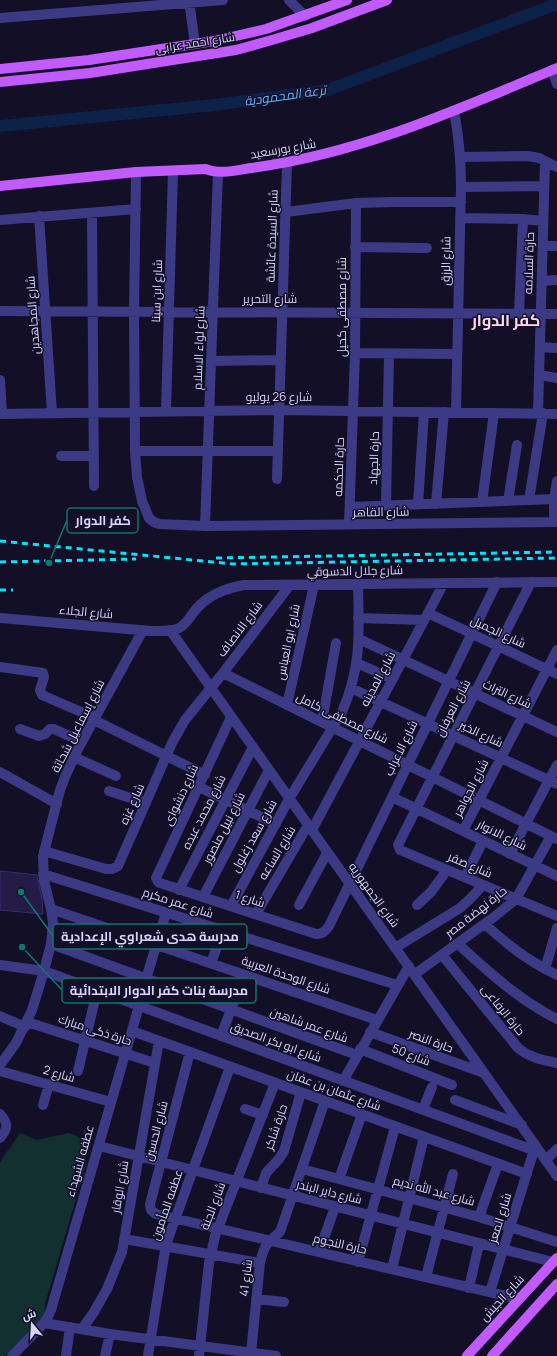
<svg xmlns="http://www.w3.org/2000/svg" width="557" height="1356" font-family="Manrope,Cairo,sans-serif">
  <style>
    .green { fill: #12302f }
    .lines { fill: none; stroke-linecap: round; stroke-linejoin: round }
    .canal { stroke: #0c2248; stroke-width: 12 }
    .building { fill: #241b47; stroke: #3b2d73 }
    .minor { stroke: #3d3a85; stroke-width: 10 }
    .major { stroke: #c25bff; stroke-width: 10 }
    .rail { stroke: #00e5ff; stroke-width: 3; stroke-dasharray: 6 5; stroke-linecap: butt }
    .labels { text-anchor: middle; stroke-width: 3; stroke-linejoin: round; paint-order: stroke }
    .street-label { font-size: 12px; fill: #d9d4ff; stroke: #130f26 }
    .water-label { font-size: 13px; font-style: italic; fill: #62b6ff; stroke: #130f26 }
    .district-label { font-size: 16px; font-weight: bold; fill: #ffd6f0; stroke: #130f26 }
    .leader { fill: none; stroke: #0f766e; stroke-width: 1.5 }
    .callout-dot { fill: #0f766e; stroke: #130f26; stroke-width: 1.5 }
    .callout { fill: #130f26; stroke: #0f766e; stroke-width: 1.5 }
    .callout-label { font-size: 13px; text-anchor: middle; font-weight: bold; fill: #d9d4ff }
  </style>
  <rect width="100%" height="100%" fill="#130f26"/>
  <path class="green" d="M20,1133L36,1140L69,1133L77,1136L85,1143L86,1164L45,1304V1315L5,1356H0V1162Z"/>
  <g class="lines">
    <path class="canal" d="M0,126L215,105L328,90L557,4"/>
  </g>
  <path class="building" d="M0,871L37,875L42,899L43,914L0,910Z"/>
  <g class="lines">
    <path class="minor" d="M189,0L195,44
      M289,0L305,16
      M0,18L223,0
      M552,70L557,84
      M454,111C459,137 461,161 461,187L456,412
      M461,157L528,156L539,158L557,167
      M136,172L134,312L135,451L137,477L142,501L149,518L154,522L159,524L205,526L557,522
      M461,187L544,186
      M286,212L356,203L395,202H461
      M92,213L94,486
      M39,216L52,413
      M460,218L523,219L543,221
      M0,220L136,209
      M543,246H557
      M355,247L427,248
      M542,281L557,280
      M0,311L557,314
      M519,314L523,219
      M540,347L557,348
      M355,353L457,354
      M211,361L281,360
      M539,375L557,378
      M0,380L2,413
      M166,411L173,171
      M538,413L545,161
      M0,414L280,410L557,414
      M135,451H278
      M61,456H94
      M277,479L287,163
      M529,500L543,413
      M508,501L517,445
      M482,502L494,413
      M418,504L424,412
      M436,504L444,412
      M386,505L389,354
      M350,507L554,499
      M554,522V499L557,481
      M349,525L355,353L356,203
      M205,526L218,172
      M531,582L398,845L400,850L557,916
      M428,613L557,674
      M0,618L151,631C160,631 173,632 181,627C188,622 192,614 197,608C210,594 226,588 244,585L557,582
      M358,618L424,620
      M170,630L557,1176
      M359,639L557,732
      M357,663L392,679
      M0,667L43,673L44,677L40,690L42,695L95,718
      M223,673L557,839
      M351,688L557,784
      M287,705L314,585
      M231,717L156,878L158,882L160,883L316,934C323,934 325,931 329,926L497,582
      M94,720L205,775
      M322,722L336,643
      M20,729L39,736L45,734L50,729H54L82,742
      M74,757L116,776
      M0,772L57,804
      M199,787L276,824
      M109,791L146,803
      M392,797L557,876
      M312,830L444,583
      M463,831L557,650
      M44,851L106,869H112L118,866L172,743L185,720L223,673L290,585
      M510,854L557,765
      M43,874L397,985
      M465,877L483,841
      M179,890L253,747
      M203,897L269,770
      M299,905L327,853
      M417,905L431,892L447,870
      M231,906L289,799L342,712C362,666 359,632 358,584
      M51,909L377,1020
      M256,914L308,825
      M485,924C507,945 530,962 557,975
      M51,944L357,1055
      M458,944C489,972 519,1000 557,1019
      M395,948L460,908L469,900L483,885
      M442,955L518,1048C530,1058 542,1060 557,1063
      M211,963L223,931
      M0,965L44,971L541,1153
      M545,969L557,928
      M415,974L494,917L516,899L551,836
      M146,979L166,913
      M0,1016L25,1027
      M27,1022L155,1063
      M132,1031L527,1174
      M370,1032L484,1073
      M221,1036L244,975
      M360,1049L452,1085
      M190,1052L150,1204L151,1210L156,1214L519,1299
      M0,1065L16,1043L32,1010L44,971L51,944L53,923L51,909L44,881L43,856L60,790L65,777L79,747L143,630
      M0,1071L111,1102
      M78,1071L97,991
      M343,1081L409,966
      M455,1100L522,1125
      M43,1105L49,1084
      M245,1109L263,1115
      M423,1109L432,1087
      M0,1114C9,1124 8,1128 0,1138
      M99,1146L553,1262
      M546,1160L557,1149
      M302,1169L479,1217L557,1242
      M339,1179L362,1114
      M261,1188L266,1173L279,1159L284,1151L301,1092
      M479,1217L498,1164
      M124,1239L260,1263
      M319,1252L335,1207
      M358,1262L395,1127
      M392,1269L424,1137
      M426,1277L453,1174
      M469,1288L479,1244
      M490,1292L534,1150
      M256,1299L284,1302
      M44,1323L110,1334L276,1356
      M82,1329L94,1312L107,1289L122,1252L159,1041
      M251,1353L260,1263C264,1245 267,1243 280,1232L325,1101
      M12,1356L44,1323L48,1317L51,1310L139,1006
      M66,1356L70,1327
      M105,1356L110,1334
      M148,1356L164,1256L168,1239L230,1067
      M199,1356L209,1263L215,1236L275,1083"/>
    <path class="major" d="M0,69L89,60L214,41L266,29L347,0
      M0,82L90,73L236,50L272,40L312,28L387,0
      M0,186L136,172L206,169C219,175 237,170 251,168C359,154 457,110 557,68
      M467,1356L557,1258
      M492,1356L557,1284"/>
    <path class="rail" d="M0,541L233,564L557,558
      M216,558L557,552
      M0,562L136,559
      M0,590H13"/>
  </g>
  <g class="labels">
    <g class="street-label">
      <text transform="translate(195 43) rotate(-9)" y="4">شارع احمد عرابى</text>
      <text transform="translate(283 149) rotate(-10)" y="4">شارع بورسعيد</text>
      <text transform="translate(272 236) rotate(-88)" y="4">شارع السيدة عائشة</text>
      <text transform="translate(446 261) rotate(-89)" y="4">شارع الرزق</text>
      <text transform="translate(529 263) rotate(-88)" y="4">حارة السلامه</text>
      <text transform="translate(157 291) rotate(-88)" y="4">شارع ابن سينا</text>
      <text x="270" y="303">شارع التحرير</text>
      <text transform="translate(342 307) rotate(-90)" y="4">شارع مصطفى كحيل</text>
      <text transform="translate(33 315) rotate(-94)" y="4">شارع المجاهدين</text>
      <text transform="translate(199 348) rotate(-88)" y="4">شارع لواء الاسلام</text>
      <text x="279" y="401">شارع 26 يوليو</text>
      <text transform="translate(374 458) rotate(-88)" y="4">حارة الجهاد</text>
      <text transform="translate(339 467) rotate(-88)" y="4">حارة الحكمه</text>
      <text transform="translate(381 512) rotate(-1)" y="4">شارع القاهر</text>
      <text transform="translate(355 571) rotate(-1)" y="4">شارع جلال الدسوقي</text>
      <text transform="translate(86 612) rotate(5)" y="4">شارع الجلاء</text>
      <text transform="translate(240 629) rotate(-53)" y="4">شارع الانصاف</text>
      <text transform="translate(498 632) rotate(25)" y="4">شارع الجميل</text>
      <text transform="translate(288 642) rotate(-78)" y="4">شارع ابو العباس</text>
      <text transform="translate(378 679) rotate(-62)" y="4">شارع المدينه</text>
      <text transform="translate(507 694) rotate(25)" y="4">شارع التراث</text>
      <text transform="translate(453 708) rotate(-63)" y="4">شارع العرفان</text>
      <text transform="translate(342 718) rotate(26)" y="4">شارع مصطفى كامل</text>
      <text transform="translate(78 726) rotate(-63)" y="4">شارع إسماعيل شحاتة</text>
      <text transform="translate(481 734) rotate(25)" y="4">شارع الخير</text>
      <text transform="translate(401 748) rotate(-64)" y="4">شارع الاعراب</text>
      <text transform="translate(471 788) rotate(-63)" y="4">شارع الجواهر</text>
      <text transform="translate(181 795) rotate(-65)" y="4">شارع دنشواى</text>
      <text transform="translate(132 804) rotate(-66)" y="4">شارع غزه</text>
      <text transform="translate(204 812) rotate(-63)" y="4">شارع محمد عبده</text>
      <text transform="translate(224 828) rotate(-63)" y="4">شارع نبيل منصور</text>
      <text transform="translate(502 835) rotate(26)" y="4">شارع الانوار</text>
      <text transform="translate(254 836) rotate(-61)" y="4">شارع سعد زغلول</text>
      <text transform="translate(277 853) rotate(-59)" y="4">شارع الساعه</text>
      <text transform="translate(470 865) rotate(23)" y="4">شارع صقر</text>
      <text transform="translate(374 895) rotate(54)" y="4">شارع الجمهوريه</text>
      <text transform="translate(250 899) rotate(18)" y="4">شارع 1</text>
      <text transform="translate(178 903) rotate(18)" y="4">شارع عمر مكرم</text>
      <text transform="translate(476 912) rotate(-38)" y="4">حارة نهضة مصر</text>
      <text transform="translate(286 975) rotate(19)" y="4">شارع الوحدة العربية</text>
      <text transform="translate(503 1010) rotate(51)" y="4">حارة الرفاعى</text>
      <text transform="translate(309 1025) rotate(20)" y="4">شارع عمر شاهين</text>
      <text transform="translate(95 1030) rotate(18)" y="4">حارة ذكى مبارك</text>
      <text transform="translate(431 1041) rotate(20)" y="4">حارة النصر</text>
      <text transform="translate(276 1042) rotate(20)" y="4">شارع ابو بكر الصديق</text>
      <text transform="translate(411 1055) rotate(21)" y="4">شارع 50</text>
      <text transform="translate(59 1074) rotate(16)" y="4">شارع 2</text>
      <text transform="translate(334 1090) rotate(20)" y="4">شارع عثمان بن عفان</text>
      <text transform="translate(276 1127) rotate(-71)" y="4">حارة شاكر</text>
      <text transform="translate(156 1131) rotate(-75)" y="4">شارع الحسين</text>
      <text transform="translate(80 1161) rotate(-74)" y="4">عطفه الشهداء</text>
      <text transform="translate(120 1187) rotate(-80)" y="4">شارع الوقار</text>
      <text transform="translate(434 1191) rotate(15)" y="4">شارع عبد الله نديم</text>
      <text transform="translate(329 1192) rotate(14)" y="4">شارع داير البندر</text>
      <text transform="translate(167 1205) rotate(-71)" y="4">عطفه المأمون</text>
      <text transform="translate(213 1206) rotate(-69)" y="4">شارع الجنة</text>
      <text transform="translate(500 1218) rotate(-73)" y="4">شارع المعز</text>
      <text transform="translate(340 1244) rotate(13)" y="4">حارة النجوم</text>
      <text transform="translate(246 1278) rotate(-83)" y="4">شارع 41</text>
      <text transform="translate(502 1298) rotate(-47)" y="4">شارع الجيش</text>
    </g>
    <g class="water-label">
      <text transform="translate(285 95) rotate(-8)" y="5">ترعة المحمودية</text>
    </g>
    <g class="district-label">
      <text x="506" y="326">كفر الدوار</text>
    </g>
  </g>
  <path class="leader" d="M49 563L67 520M21 892L53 936M22 947L62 990"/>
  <g class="callout-dot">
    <circle cx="49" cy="563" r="4"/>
    <circle cx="21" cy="892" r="4"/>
    <circle cx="22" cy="947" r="4"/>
  </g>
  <g class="callout">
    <rect x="67" y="508" width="71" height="25" rx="4"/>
    <rect x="53" y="924" width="194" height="25" rx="4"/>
    <rect x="62" y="978" width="194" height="25" rx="4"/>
  </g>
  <g class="callout-label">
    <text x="103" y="525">كفر الدوار</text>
    <text x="150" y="941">مدرسة هدى شعراوي الإعدادية</text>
    <text x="159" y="995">مدرسة بنات كفر الدوار الابتدائية</text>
  </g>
  <g transform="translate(32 1324) rotate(342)" stroke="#130f26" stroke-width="3" paint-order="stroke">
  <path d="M0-3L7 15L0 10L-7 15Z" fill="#d9d4ff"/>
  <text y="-6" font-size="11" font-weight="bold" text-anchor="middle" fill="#d9d4ff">ش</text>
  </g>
</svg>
